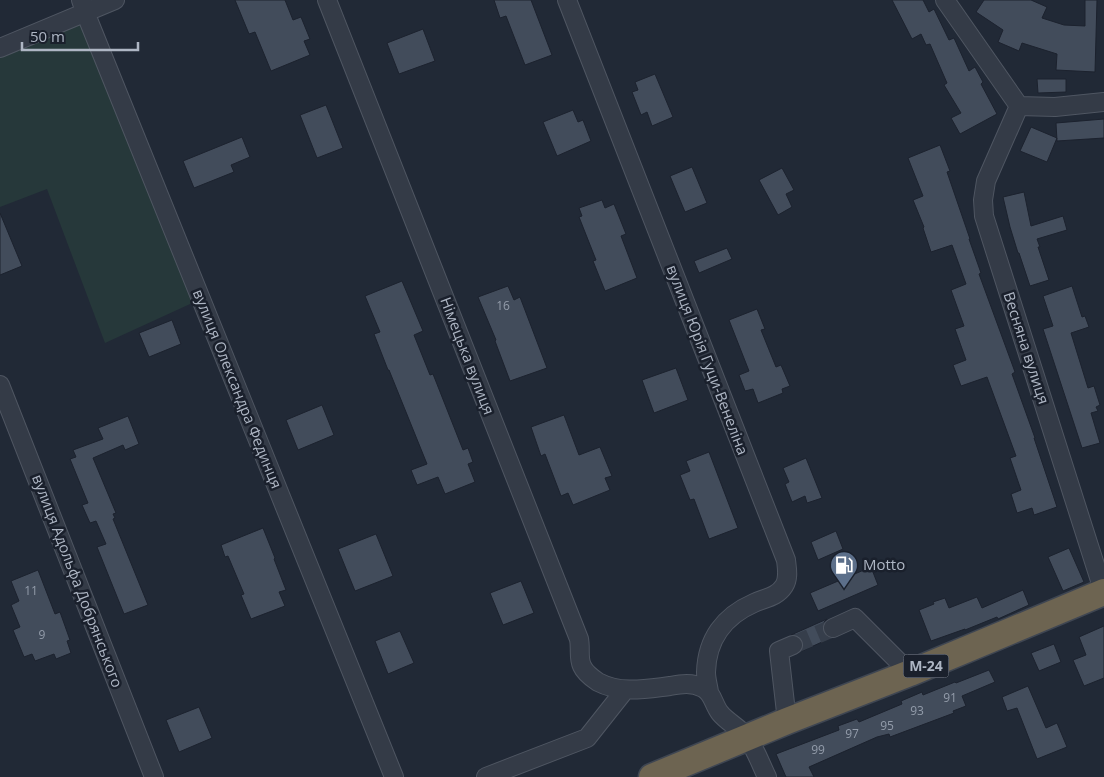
<svg xmlns="http://www.w3.org/2000/svg" width="1104" height="777" font-family="'Open Sans',sans-serif">
  <style>
    .green { fill: #26383a }
    .building { fill: #424c5b; stroke: #1c222e }
    .lines { fill: none; stroke-linecap: round; stroke-linejoin: round }
    .minor-tunnel { stroke: #363e4b; stroke-width: 18; stroke-dasharray: 18 9; stroke-linecap: butt }
    .minor-casing { stroke: #4f5662; stroke-width: 20 }
    .highway-casing { stroke: #3f4652; stroke-width: 29 }
    .minor { stroke: #343b47; stroke-width: 18 }
    .highway { stroke: #6d6451; stroke-width: 26 }
    .labels { text-anchor: middle; stroke-width: 5; stroke-linejoin: round; paint-order: stroke }
    .number-label { font-size: 12px; fill: #939caa }
    .shield { fill: #1a202c; stroke: #828996; stroke-width: 1 }
    .shield-label { font-size: 14px; font-weight: bold; fill: #aeb6c4 }
    .street-label { font-size: 15px; fill: #aeb6c4; stroke: #1a202c }
    .poi-label { font-size: 15px; fill: #aeb6c4; stroke: #1a202c; text-anchor: start }
  </style>
  <rect width="100%" height="100%" fill="#212936"/>
  <path class="green" d="M85,12L201,299L105,343L47,189L0,207V48Z"/>
  <path class="building" d="M235,0H285L293,20L301,17L310,39L304,41L310,55L271,71L255,32L249,34Z
    M494,0H531L552,55L525,65L506,16L500,18Z
    M892,0H923L929,12L934,9L949,40L954,38L969,71L975,67L983,82L981,84L997,114L960,134L951,118L961,113L944,85L947,83L930,44L926,45L921,34L912,39Z
    M984,0H1031L1047,7L1042,18L1064,25L1085,26V0H1097L1095,72L1056,70L1057,54L1022,43L1019,51L998,42L1003,30L976,12Z
    M423,29L435,61L399,74L387,43Z
    M655,74L673,117L652,126L647,112L641,115L632,92L638,90L635,82Z
    M1037,79H1066V92L1038,93Z
    M326,105L343,148L317,158L300,115Z
    M573,110L578,122L583,120L591,141L557,156L543,122Z
    M1104,119V138L1057,141L1056,123Z
    M1031,127L1057,138L1047,162L1020,151Z
    M242,137L250,157L231,165L234,172L194,188L183,161Z
    M940,145L950,171L947,172L970,239H969L981,273L979,274L1015,372L1012,374L1035,438H1034L1057,507L1034,515L1032,508L1017,513L1011,494L1021,490L1010,458L1016,456L987,377L961,386L953,365L966,360L955,329L964,326L951,290L966,284L952,245L931,252L923,228L924,227L913,200L923,196L908,158Z
    M692,167L707,203L685,212L670,176Z
    M782,168L794,190L786,194L792,207L778,215L759,180Z
    M1024,192L1031,226L1063,216L1067,230L1037,239L1040,247H1038L1049,280L1030,286L1019,253H1018L1010,227L1003,197Z
    M602,200L605,208L614,204L626,234L621,236L637,278L605,291L593,261L596,260L579,217L582,216L579,208Z
    M0,213L22,266L0,275Z
    M727,248L732,259L699,273L694,261Z
    M402,281L423,331L414,335L430,375L433,374L463,450L468,448L473,462L468,464L475,482L445,494L438,477L417,485L411,470L427,464L389,370H388L374,334L380,332L365,296Z
    M508,286L514,300L520,297L547,368L510,381L495,341L496,340L478,297Z
    M1072,286L1082,317L1085,316L1089,327L1071,333L1088,388L1094,386L1100,405L1096,407L1098,411L1091,413L1100,443L1082,448L1043,329L1053,326L1043,296Z
    M757,309L765,329L761,330L776,367L781,365L790,386L782,389L783,393L758,403L753,389L745,391L739,375L749,371L729,320Z
    M172,320L181,344L149,357L139,333Z
    M676,368L688,400L654,413L642,380Z
    M322,405L334,435L298,450L286,420Z
    M564,415L579,455L600,447L612,476L605,478L610,490L573,505L568,493L561,496L545,454L541,456L531,427Z
    M128,416L139,444L125,450L123,445L93,458L116,513L113,514L115,518L113,519L148,605L124,614L97,547L106,544L96,521L90,523L82,505L88,503L70,459L76,457L73,450L103,439L98,428Z
    M709,452L738,528L709,539L694,499L690,500L680,475L690,471L686,461Z
    M806,458L822,498L807,503L805,496L792,502L785,484L789,482L783,468Z
    M263,528L275,558L274,559L286,590L279,592L285,606L251,619L241,595L244,594L228,556L225,557L221,545Z
    M836,531L843,549L818,560L811,542Z
    M376,534L393,576L355,591L338,549Z
    M1069,548L1084,582L1063,591L1048,557Z
    M871,567L878,585L818,611L810,593Z
    M38,570L55,614L60,612L70,640L67,641L71,653L56,659L54,654L35,661L32,654L24,657L13,630L20,627L11,605L19,601L11,581Z
    M521,581L534,613L503,625L490,593Z
    M1023,590L1029,605L998,619L997,617L965,630V629L931,641L919,610L934,604L933,602L945,598L949,608L977,597L982,608Z
    M827,619L824,622L823,626V632L826,636L831,638L802,651L804,646L803,640L799,636L795,635H791Z
    M1104,626V678L1084,686L1073,660L1086,655L1079,637Z
    M400,631L414,663L388,674L375,641Z
    M1054,644L1061,662L1039,671L1031,653Z
    M989,670L995,682L962,696L966,706L953,711L954,713L890,737L889,734L877,737L809,767L814,777H786L776,754L839,730L838,726L857,719L859,722L902,704L901,701L922,692L923,695L955,682L956,683Z
    M1028,686L1046,728L1057,723L1067,747L1037,759L1017,708L1007,711L1002,697Z
    M199,707L212,738L179,752L166,720Z"/>
  <g class="lines">
    <path class="minor-tunnel" d="M793,645L833,628"/>
    <g class="minor-casing">
      <path id="minor" d="M81,0L85,12L394,777
        M327,0L579,639C581,648 578,658 582,666C585,673 592,678 598,682C621,694 645,689 670,686C681,684 692,682 703,688C713,693 713,704 720,713C728,723 741,728 748,739C756,750 761,765 767,777
        M567,0L786,560C787,569 789,578 784,586C777,597 765,598 754,603C724,616 707,639 706,672C706,679 708,685 709,692
        M945,0L1019,106
        M0,48L115,0
        M1019,106L986,181L983,200L984,216L1104,593
        M1019,106L1055,107L1104,102
        M0,385L154,777
        M833,628L855,618L910,673
        M787,721L779,651L793,645
        M486,777L587,738L625,690"/>
    </g>
    <g class="highway-casing">
      <path id="highway" d="M652,777L787,721L910,673L1104,592"/>
    </g>
    <use href="#minor" class="minor"/>
    <use href="#highway" class="highway"/>
  </g>
  <defs>
    <g id="fuel-pin" transform="scale(1.4375)"><path d="M0 17L-7.5 6A9.5 9.5 0 1 1 7.5 6Z" fill="#5c6f8a" stroke="#1a202c"/><path d="M-5.5-6h7V0h2V4h1.3V-2.5L3-4.5l.8-.8L6-3V5H2.5V1h-1V6h-7ZM-4.2-4.7v3.2H.2V-4.7Z" fill="#fff"/></g>
  </defs>
  <g fill-rule="evenodd">
    <use href="#fuel-pin" x="844" y="565"/>
  </g>
  <g class="labels">
    <g class="number-label">
      <text x="503" y="310">16</text>
      <text x="31" y="595">11</text>
      <text x="42" y="639">9</text>
      <text x="950" y="702">91</text>
      <text x="917" y="715">93</text>
      <text x="887" y="730">95</text>
      <text x="852" y="738">97</text>
      <text x="818" y="754">99</text>
    </g>
    <rect class="shield" x="903.5" y="654.5" width="45" height="23" rx="4"/>
    <g class="shield-label">
      <text x="926" y="671">М-24</text>
    </g>
    <g class="street-label">
      <text transform="translate(1026 348) rotate(72)" y="5">Весняна вулиця</text>
      <text transform="translate(467 356) rotate(69)" y="5">Німецька вулиця</text>
      <text transform="translate(707 360) rotate(69)" y="5">вулиця Юрія Гуци-Венеліна</text>
      <text transform="translate(237 389) rotate(68)" y="5">вулиця Олександра Фединця</text>
      <text transform="translate(77 581) rotate(69)" y="5">вулиця Адольфа Добрянського</text>
    </g>
    <g class="poi-label">
      <text x="863" y="570">Motto</text>
    </g>
  </g>
  <path d="M22 42v8h116v-8" fill="none" stroke="#aeb6c4" stroke-width="2.5"/>
  <text x="30" y="42" font-size="15" fill="#aeb6c4" stroke="#1a202c" stroke-width="4" paint-order="stroke">50 m</text>
</svg>
